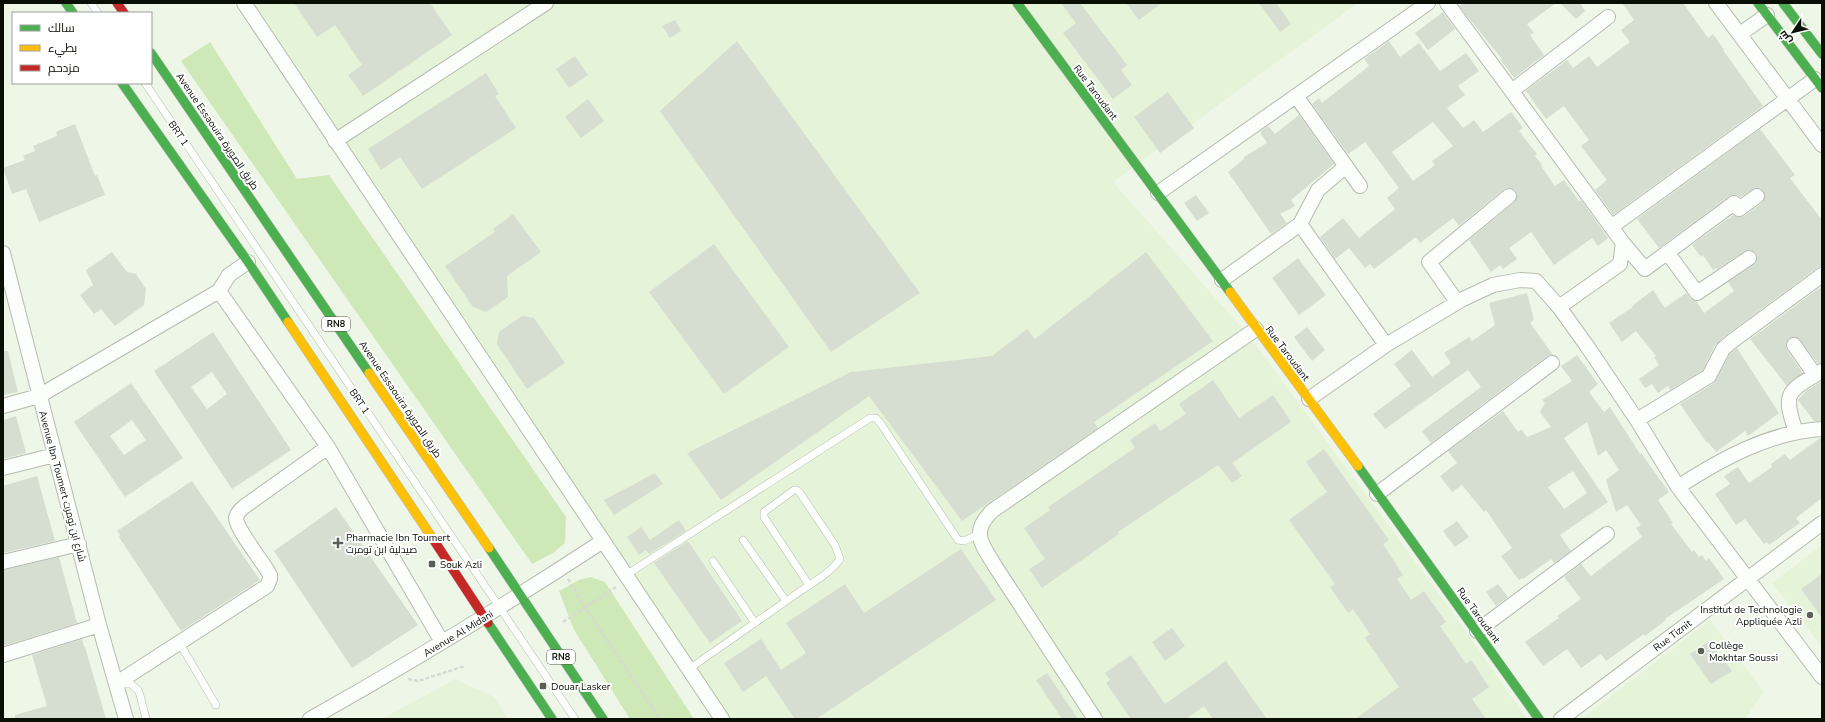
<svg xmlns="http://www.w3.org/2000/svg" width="1825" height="722" font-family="'Nunito Sans',Cairo,sans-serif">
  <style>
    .built { fill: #e5f4d9 }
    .green { fill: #cee8b7 }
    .building { fill: #d6ddd1; fill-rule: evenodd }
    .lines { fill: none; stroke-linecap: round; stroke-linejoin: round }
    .lane-casing { stroke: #b4bbaf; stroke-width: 8 }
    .street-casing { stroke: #b4bbaf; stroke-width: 16 }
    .fast-casing { stroke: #b4bbaf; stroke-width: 10 }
    .slow-casing { stroke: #b4bbaf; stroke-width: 10 }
    .jam-casing { stroke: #b4bbaf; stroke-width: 10 }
    .path { stroke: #d7d9d5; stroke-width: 2.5; stroke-dasharray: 4 2; stroke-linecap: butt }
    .lane { stroke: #fcfefb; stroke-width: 7 }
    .street { stroke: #fcfefb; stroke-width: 14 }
    .fast { stroke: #4caf50; stroke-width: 9 }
    .slow { stroke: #ffc107; stroke-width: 9 }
    .jam { stroke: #c62828; stroke-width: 9 }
    .poi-dot { fill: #5a6055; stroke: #fff; stroke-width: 1.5 }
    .labels { text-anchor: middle; stroke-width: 4; stroke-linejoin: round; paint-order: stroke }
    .shield { fill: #fff; stroke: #545751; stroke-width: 1 }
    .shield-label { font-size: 9px; font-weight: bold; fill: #0a0f06 }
    .street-label { font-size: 10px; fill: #0a0f06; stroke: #fff }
    .poi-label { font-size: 10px; fill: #0a0f06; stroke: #fff; text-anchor: start }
  </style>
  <rect width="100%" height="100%" fill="#eef7e7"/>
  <path class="built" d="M252,3H1358L1113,182L1250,337L1450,609L1527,719H728Z
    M1822,545V647L1772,583Z
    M1710,620L1764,692L1745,719H1581Z
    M455,679L494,697L508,719H382Z"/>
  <path class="green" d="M210,42L297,179L329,175L566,517L565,543L553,553L532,564L181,61Z
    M591,577L605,582L694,719H630L574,630L559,591L579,580Z"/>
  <path class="building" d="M294,3H430L452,35L363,96L348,75L362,65L335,25L317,37Z
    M1061,3H1080L1127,65L1121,70L1132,85L1113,99L1063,33L1076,23Z
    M1126,3H1162L1139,20Z
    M1259,3H1276L1291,24L1280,32Z
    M1463,3H1556L1527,24L1534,33L1530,35L1544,55L1514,78L1501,60L1502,59L1459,6Z
    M1560,3H1580L1585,11L1576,19Z
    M1622,3H1683L1708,38L1713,34L1724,50H1723L1763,106L1613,215L1595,190L1607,180L1581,146L1589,140L1564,106L1546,119L1526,91L1567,60L1573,68L1589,56L1597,67L1630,42L1621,30L1634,20Z
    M1443,12L1455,29L1428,50L1415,33Z
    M675,20L681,31L670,38L662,26Z
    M737,41L920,293L831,352L660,111Z
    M1389,41L1400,57L1419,43L1440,71L1466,53L1479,71L1458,86L1465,95L1447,108L1463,128L1474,120L1483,132L1511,112L1523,128L1519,131L1537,154L1535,156L1542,165L1541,166L1555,186L1564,180L1579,201L1581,200L1608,238L1598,246L1592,238L1554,265L1531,232L1509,248L1517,259L1503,269L1500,265L1491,272L1469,240L1515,202L1517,194L1515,190L1508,188L1504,189L1459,226L1453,218L1420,243L1416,237L1374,269L1370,264L1365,268L1349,248L1335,259L1320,237L1343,218L1359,238L1395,209L1387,198L1399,188L1365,142L1348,154L1312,104L1319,98L1322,103L1369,66L1364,59ZM1433,122L1453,146L1432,161L1435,165L1413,181L1392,152Z
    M575,56L588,75L569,88L556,69Z
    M486,73L499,94L495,96L516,128L422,189L400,157L381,170L368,149Z
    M1168,92L1194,128L1160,153L1134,117Z
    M588,99L604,121L581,138L565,117Z
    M1299,115L1334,164L1291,200L1295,206L1280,214L1287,223L1271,234L1228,172L1244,159V157L1267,143L1260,132L1268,126L1275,134Z
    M75,124L95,176L97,175L105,195L39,222L26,189L12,194L3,168L25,160L23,156L35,151L33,146L57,136L56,132Z
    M1760,129L1795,175L1790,178L1822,220V267L1817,268L1725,336L1715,345L1703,370L1670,390L1668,386L1658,393L1652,384L1645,388L1639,379L1659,365L1654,357L1656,356L1636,331L1622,342L1609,323L1633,307L1632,306L1653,290L1665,308L1686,293L1690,298L1696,301L1704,313L1734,291L1728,282L1754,265L1757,258L1756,253L1749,250L1745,251L1717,269L1716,268L1713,270L1703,255L1701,257L1692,245L1733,215L1740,217L1744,216L1762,203L1765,195L1761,188H1757L1740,197L1737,195L1729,196L1659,248L1637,219Z
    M1196,195L1209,213L1197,221L1184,203Z
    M513,214L541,252L507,276L508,297L486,312L473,307L445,266L495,232L493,229Z
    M714,244L789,347L724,394L649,292Z
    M112,252L127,272L136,274L146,289L144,305L115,326L101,309L94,314L80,295L93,285L86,270Z
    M1146,252L1213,341L1094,422L1098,428L962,521L869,396L721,500L687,453L851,372L992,356L1027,329L1035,339Z
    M1298,258L1326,295L1299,315L1272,278Z
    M1822,286V363L1818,364L1798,338H1789L1786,342L1787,350L1803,373L1787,386L1750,339L1749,340Z
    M1527,293L1534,320L1530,323L1553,355L1547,356L1431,443L1422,431L1481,387L1468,370L1385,429L1373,414L1411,386L1394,364L1412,350L1432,377L1451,363L1444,353L1469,337L1472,341L1495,325L1489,303Z
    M522,316L534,318L565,363L527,389L497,344L499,332Z
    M1307,327L1325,350L1312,361L1294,337Z
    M213,332L291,450L232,489L154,371ZM212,372L227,394L207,409L191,387Z
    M1737,348L1779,413L1748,436L1745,431L1716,452L1708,442L1707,443L1680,404L1714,383L1730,354Z
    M3,351H8L18,392L3,395Z
    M1577,355L1598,384L1589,392L1604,412L1610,407L1640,454L1641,453L1669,492L1658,500L1673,523L1671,524L1692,552L1694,550L1699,557L1702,555L1706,561L1709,558L1724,579L1665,619L1666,620L1645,636L1644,634L1606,661L1601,654L1581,668L1567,649L1543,666L1525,642L1559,618L1557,616L1581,599L1564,577L1581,564L1591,576L1642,537L1636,528L1641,525L1627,505L1616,512L1606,480L1619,470L1606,450L1598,456L1587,422L1564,438L1608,502L1560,535L1571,551L1554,563L1551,559L1523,579L1522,578L1519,580L1501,556L1512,548L1486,510L1484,512L1462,485L1452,492L1440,476L1457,463L1448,451L1503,411L1518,432L1521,429L1527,437L1551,427L1540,412L1545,403L1542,400L1572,381L1561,366ZM1573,471L1587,493L1564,509L1548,487Z
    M1213,380L1239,418L1273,395L1291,422L1232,463L1242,476L1232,483L1218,465L1118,532L1119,534L1042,588L1029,569L1045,559L1024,528L1050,510L1048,507L1135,448L1130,440L1155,423L1160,431L1186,414L1179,404Z
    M1822,381V421H1814L1798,400L1806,391Z
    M131,383L183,458L125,497L74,422ZM132,420L146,440L124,455L110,436Z
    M16,416L26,453L3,459V420Z
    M1820,438H1822V498L1796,518L1800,523L1769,545L1767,542L1764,544L1745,519L1736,525L1715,494L1730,484L1724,476L1738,467L1749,483L1772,467L1771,464L1785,454L1790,460Z
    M1324,449L1389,540L1383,544L1403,575L1397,579L1411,600L1424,591L1446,622L1440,626L1466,664L1471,660L1489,687L1472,699L1486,719H1355L1399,687L1365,638L1370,634L1353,609L1348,613L1330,587L1335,584L1289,520L1327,492L1306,462Z
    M655,473L663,484L614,515L604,500Z
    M37,476L55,541L3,553V486Z
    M192,481L260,580L181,631L119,537L120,535L117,531Z
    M336,507L418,625L352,668L274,551Z
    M679,520L686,531L649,554L646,550L639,555L627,537L641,527L650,540Z
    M1457,521L1469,537L1455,547L1443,531Z
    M688,541L742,621L710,643L654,563Z
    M961,549L996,600L816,719H795L766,676L743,692L724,663L761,639L781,670L806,653L786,623L845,584L864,613Z
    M59,557L77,623L3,646V570Z
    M1822,574V618L1801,589Z
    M1498,584L1508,597L1496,606L1486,592Z
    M1172,628L1185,646L1165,661L1152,642Z
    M82,639L84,647H85L106,719H15V715L47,706L32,655Z
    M1710,641L1732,671L1711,684L1690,654Z
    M1131,655L1165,704L1226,661L1267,719H1213L1204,706L1186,719H1131L1106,683L1110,680L1105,673Z
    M1047,673L1078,719H1062L1036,680Z"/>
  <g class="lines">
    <g class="lane-casing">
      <path id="lane" d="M91,3L98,13
        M145,83L575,719
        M743,540L786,601
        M713,561L755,623
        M626,575L870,418H876L881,424L958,540L964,541L979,534
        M179,642L216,705
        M689,669C723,645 758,621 792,597C808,585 829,575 840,559L835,545L800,493L797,490H794L764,512V517L809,585
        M120,684H131L138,690L140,695L146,719"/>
    </g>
    <g class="street-casing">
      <path id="street" d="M244,3L722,719
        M1447,3L1623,243L1620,264L1559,307
        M1716,3L1822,145
        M1740,34L1767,15
        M1513,90L1608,17
        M1296,96L1360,186
        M335,141L546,3
        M1158,193L1428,3
        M1300,224L1386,345
        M1611,227L1815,79
        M1623,243L1645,269L1734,203L1739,209L1757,196
        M1667,252L1697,293L1749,258
        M3,253L99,625L126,719
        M248,262L229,275L219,291L328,447L442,642
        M1222,280L1300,224L1318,190L1346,166
        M1457,302L1429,262L1509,196
        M1794,345L1815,375
        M1309,399L1386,345L1463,299L1493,285L1520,280L1536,281L1559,307L1587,346L1637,420L1678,487L1822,677
        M3,406L39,396L219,291
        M1637,420L1709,376L1723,349L1731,342L1822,275
        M1796,432C1782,392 1787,392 1822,371
        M3,468L55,455
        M1678,487C1721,459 1770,432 1822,429
        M1377,494L1552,363
        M3,562L79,544
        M1477,631L1607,534
        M3,655L99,625
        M117,683L267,586L270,579V575C264,563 236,529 236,518C237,513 241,509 245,506L328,447
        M310,719C410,663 507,604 603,541
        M1095,719L995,566C982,544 970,533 992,511L1256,329
        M1561,719L1822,523"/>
    </g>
    <g class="fast-casing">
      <path id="fast" d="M66,3L73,13
        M1017,3L1230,292
        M1758,3L1822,88
        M1783,3L1822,54
        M151,53L369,373
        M122,83L248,262L288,322
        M1358,466L1539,719
        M489,548L603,719
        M488,623L552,719"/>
    </g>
    <g class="slow-casing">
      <path id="slow" d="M1230,292L1358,466
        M288,322L435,542
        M369,373L489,548"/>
    </g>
    <g class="jam-casing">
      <path id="jam" d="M117,3L124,13
        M435,542L488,623"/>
    </g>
    <path class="path" d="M568,579L585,607L660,719
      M563,622L616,587
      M408,679L418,681L465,666"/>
    <use href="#lane" class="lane"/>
    <use href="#street" class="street"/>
    <use href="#fast" class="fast"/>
    <use href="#slow" class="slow"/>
    <use href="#jam" class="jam"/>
  </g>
  <g class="poi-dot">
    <path d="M336 537h4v4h4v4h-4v4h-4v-4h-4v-4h4z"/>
    <rect x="428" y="560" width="8" height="8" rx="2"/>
    <circle cx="1810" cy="615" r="4"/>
    <circle cx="1701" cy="651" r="4"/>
    <rect x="539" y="682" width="8" height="8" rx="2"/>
  </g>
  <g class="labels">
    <g class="shield">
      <rect x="322" y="317" width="28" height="14" rx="3"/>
      <rect x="547" y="650" width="28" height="14" rx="3"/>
    </g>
    <g class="shield-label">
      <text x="336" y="327">RN8</text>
      <text x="561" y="660">RN8</text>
    </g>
    <g class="street-label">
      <text transform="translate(1096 92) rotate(53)" y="4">Rue Taroudant</text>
      <text transform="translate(218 131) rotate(56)" y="4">Avenue Essaouira طريق الصويرة</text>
      <text transform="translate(179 133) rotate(56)" y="4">BRT 1</text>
      <text transform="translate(1288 353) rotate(53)" y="4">Rue Taroudant</text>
      <text transform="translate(401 399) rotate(56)" y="4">Avenue Essaouira طريق الصويرة</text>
      <text transform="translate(360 401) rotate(56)" y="4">BRT 1</text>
      <text transform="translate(63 486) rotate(75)" y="4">Avenue Ibn Toumert شارع ابن تومرت</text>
      <text transform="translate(1479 615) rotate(54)" y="4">Rue Taroudant</text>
      <text transform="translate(458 633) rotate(-31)" y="4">Avenue Al Midani</text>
      <text transform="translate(1672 635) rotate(-37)" y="4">Rue Tiznit</text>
    </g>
    <g class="poi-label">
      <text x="346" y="541">Pharmacie Ibn Toumert<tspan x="346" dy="12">صيدلية ابن تومرت</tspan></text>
      <text x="440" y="568">Souk Azli</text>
      <text x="1802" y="613" text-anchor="end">Institut de Technologie<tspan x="1802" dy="12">Appliquée Azli</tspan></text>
      <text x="1709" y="649">Collège<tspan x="1709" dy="12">Mokhtar Soussi</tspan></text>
      <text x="551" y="690">Douar Lasker</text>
    </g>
  </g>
  <rect width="1825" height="722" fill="none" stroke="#0a0f06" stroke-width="8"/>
  <rect x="12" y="12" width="140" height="72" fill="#ffffff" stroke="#9d9f9b"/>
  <rect x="20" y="25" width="20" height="6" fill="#4caf50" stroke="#9d9f9b"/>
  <text x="48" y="32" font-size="12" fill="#0a0f06">سالك</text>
  <rect x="20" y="45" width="20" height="6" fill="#ffc107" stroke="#9d9f9b"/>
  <text x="48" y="52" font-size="12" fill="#0a0f06">بطيء</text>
  <rect x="20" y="65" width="20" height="6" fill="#c62828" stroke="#9d9f9b"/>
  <text x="48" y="72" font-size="12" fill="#0a0f06">مزدحم</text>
  <g transform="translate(1793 32) rotate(235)" stroke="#ffffff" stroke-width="3" paint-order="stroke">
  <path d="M0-3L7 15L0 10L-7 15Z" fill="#0a0f06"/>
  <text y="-6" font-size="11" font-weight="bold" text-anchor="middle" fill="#0a0f06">ش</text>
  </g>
</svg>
